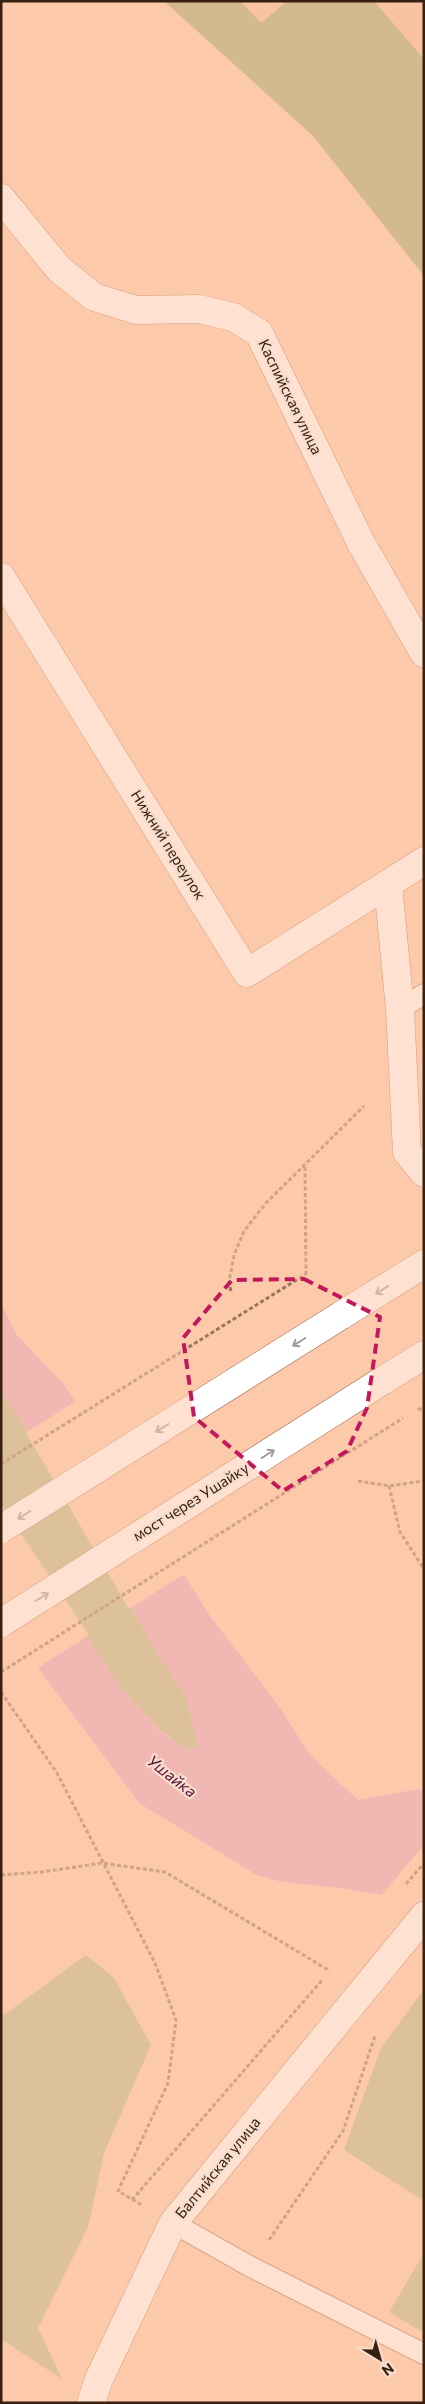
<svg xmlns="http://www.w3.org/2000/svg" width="425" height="2404" font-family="Commissioner,sans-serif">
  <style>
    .built { fill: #f2ba99 }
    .green { fill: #b5b987 }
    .forest { fill: #a1a66a }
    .water { fill: #e0a2bc }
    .pier { fill: #fdc9ab }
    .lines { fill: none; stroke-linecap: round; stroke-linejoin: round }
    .service-casing { stroke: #a56b47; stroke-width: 22 }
    .minor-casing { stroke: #a56b47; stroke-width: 29 }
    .tertiary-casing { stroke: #a56b47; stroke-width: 29 }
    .primary-casing { stroke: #a56b47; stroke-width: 29 }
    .path { stroke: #9a745d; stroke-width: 3; stroke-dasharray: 4 2.5; stroke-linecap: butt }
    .service { stroke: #fff; stroke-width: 20 }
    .minor { stroke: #fff; stroke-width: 28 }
    .tertiary { stroke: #fff; stroke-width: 28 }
    .primary { stroke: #fff; stroke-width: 28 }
    .primary-bridge-casing { stroke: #a56b47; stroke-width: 29; stroke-linecap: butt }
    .path-bridge { stroke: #9a745d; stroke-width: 3; stroke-dasharray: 4 2.5; stroke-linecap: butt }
    .primary-bridge { stroke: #fff; stroke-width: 28 }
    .oneway { stroke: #a59b94 }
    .marked { fill: none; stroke: #c2185b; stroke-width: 4; stroke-dasharray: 10 6; stroke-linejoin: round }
    .labels { text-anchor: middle; stroke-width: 4.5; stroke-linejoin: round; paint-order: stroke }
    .street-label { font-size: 15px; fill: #382011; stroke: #f7ddce }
    .water-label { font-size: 16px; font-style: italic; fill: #570f37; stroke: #f7ddce }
  </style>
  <rect width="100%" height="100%" fill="#fdc9ab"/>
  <path class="built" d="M240,1H287L260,23Z
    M374,1H424V59Z"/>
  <path class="green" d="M1,1392L23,1423L161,1659L186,1697L198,1745L189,1751L160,1730L120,1687L1,1507Z
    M86,1955L114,1978L151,2045L104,2153L88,2227L38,2328L62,2379L1,2339V2017Z
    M424,1989V2201L344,2150L381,2048Z
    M424,2253V2333L389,2312Z"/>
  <path class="forest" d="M164,1H240L261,23L287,1H374L424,59V276L313,136Z"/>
  <path class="water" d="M1,1303L16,1334L66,1387L210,1616L278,1705L311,1756L358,1800L418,1789L424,1791V1902L347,1889L278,1881L255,1874L139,1803L43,1675L1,1609V1507L120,1687L160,1731L189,1751L198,1745L186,1697L161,1659L23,1423L1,1392Z"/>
  <path class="pier" d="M77,1400L186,1573L129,1609L26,1433Z
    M1,1504L89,1635L36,1669L1,1613Z
    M424,1845V1904L380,1897Z"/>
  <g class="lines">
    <g class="service-casing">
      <path id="service" d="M400,1009L424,994
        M173,2223L251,2267L424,2354"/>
    </g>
    <g class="minor-casing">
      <path id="minor" d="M1,198L59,269L94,297L136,310L199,309L233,317L259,333L361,543L424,653
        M1,577L247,973L424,861
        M388,885L400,1009L407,1152L424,1173"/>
    </g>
    <g class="tertiary-casing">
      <path id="tertiary" d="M91,2403L99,2379L173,2223L424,1916"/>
    </g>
    <g class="primary-casing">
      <path id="primary" d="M340,1316L424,1264
        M382,1381L424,1355"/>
    </g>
    <path class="path" d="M305,1167L306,1274
      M231,1291L229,1282L234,1255L244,1231L266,1203L364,1106
      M418,1408L424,1412
      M358,1481L389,1486L424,1481
      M389,1486L400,1532L424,1569
      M1,1692L57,1773L155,1963L176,2020L168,2083L118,2191L142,2205
      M1,1875L42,1872L102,1863L165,1872L330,1971
      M406,1884L424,1863
      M132,2200L323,1979
      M269,2240L343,2131L375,2036"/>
    <use href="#service" class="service"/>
    <use href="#minor" class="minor"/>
    <use href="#tertiary" class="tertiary"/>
    <use href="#primary" class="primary"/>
    <g class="primary-bridge-casing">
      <path id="primary-bridge" d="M1,1529L340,1316
        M1,1623L382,1381"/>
    </g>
    <path class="path-bridge" d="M1,1464L306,1274
      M1,1672L403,1418"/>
    <use href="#primary-bridge" class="primary-bridge"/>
  </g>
  <defs><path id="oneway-shaft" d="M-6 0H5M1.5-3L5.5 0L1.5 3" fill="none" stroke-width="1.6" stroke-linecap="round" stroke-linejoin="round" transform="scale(1.25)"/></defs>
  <g class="oneway">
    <use href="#oneway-shaft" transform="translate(382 1290) rotate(148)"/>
    <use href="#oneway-shaft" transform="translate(299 1342) rotate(148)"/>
    <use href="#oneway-shaft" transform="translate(162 1428) rotate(148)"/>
    <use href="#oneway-shaft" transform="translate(268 1454) rotate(-32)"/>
    <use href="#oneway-shaft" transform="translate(24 1515) rotate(148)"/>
    <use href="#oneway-shaft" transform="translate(42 1597) rotate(-32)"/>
  </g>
  <path d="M0 0H425V2404H0ZM304,1279L380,1317L367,1408L347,1451L283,1491L194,1417L183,1338L232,1280Z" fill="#fdc9ab" fill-opacity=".55" fill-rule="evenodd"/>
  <path class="marked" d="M304,1279L380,1317L367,1408L347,1451L283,1491L194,1417L183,1338L232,1280Z"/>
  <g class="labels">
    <g class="street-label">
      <text transform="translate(290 397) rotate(64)" y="5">Каспийская улица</text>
      <text transform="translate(168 845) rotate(58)" y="5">Нижний переулок</text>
      <text transform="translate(191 1502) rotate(-32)" y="5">мост через Ушайку</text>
      <text transform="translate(218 2168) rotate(-51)" y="5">Балтийская улица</text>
    </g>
    <g class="water-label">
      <text transform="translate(172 1776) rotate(38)" y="6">Ушайка</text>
    </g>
  </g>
  <rect width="425" height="2404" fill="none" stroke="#382011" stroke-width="5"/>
  <g transform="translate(380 2359) rotate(143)" stroke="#f7ddce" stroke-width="4" paint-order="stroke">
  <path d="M0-4L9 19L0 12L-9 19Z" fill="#382011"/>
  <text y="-8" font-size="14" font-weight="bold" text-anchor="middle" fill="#382011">N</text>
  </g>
</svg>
